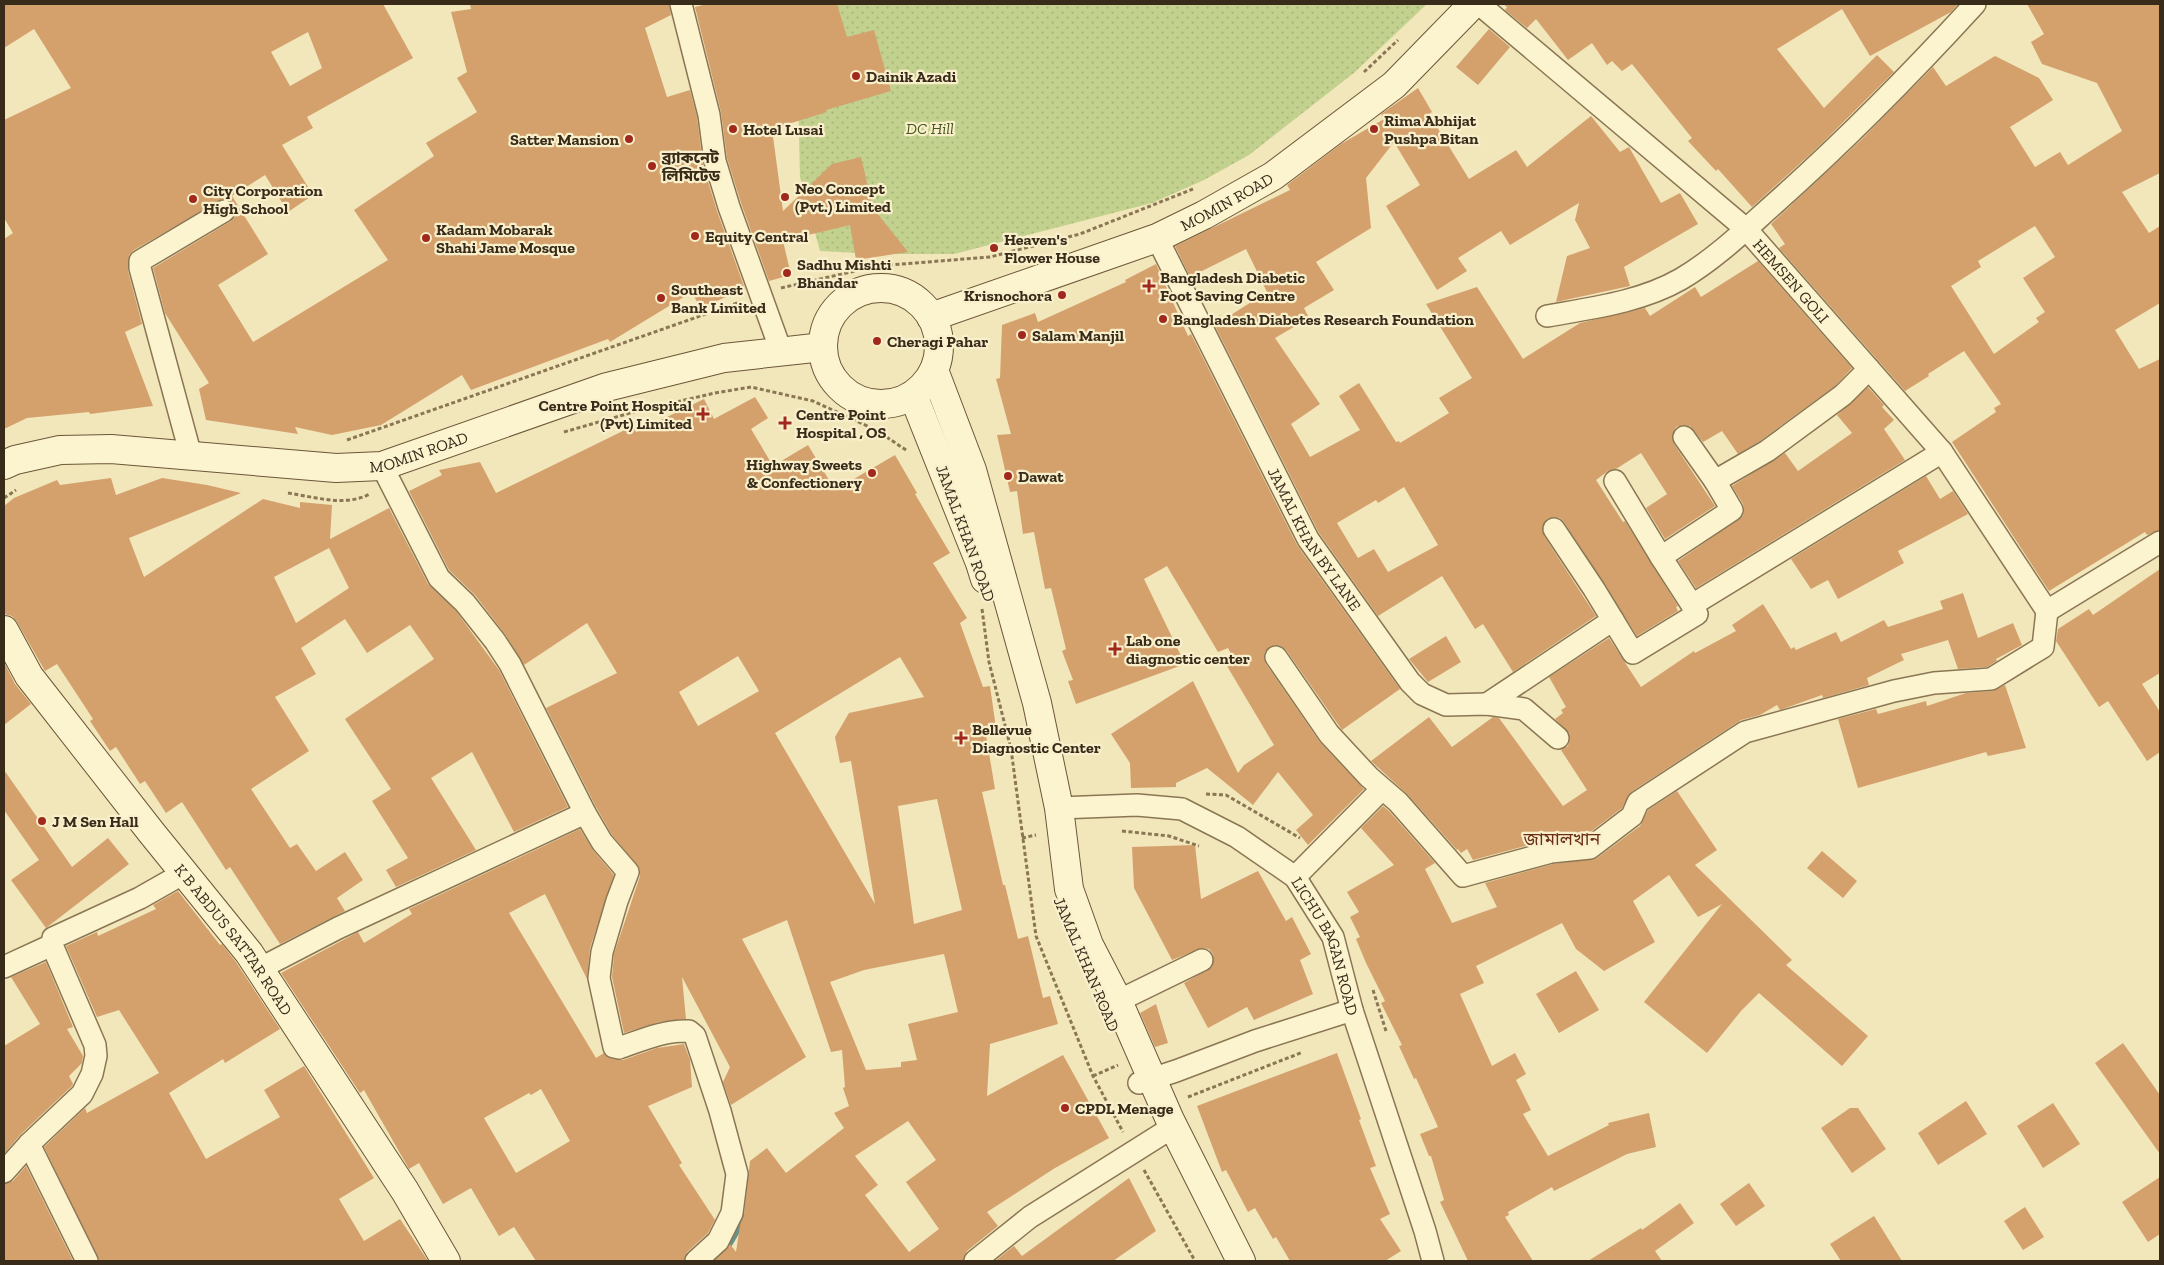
<svg xmlns="http://www.w3.org/2000/svg" width="2164" height="1265" font-family="'Zilla Slab','Noto Sans Bengali',serif">
  <style>
    .park { fill: url(#park-dots) }
    .lines { fill: none; stroke-linecap: round; stroke-linejoin: round }
    .stream { stroke: #67918a; stroke-width: 8 }
    .building { fill: #d4a16d; fill-rule: evenodd }
    .street-casing { stroke: #8b7653; stroke-width: 24 }
    .secondary-casing { stroke: #6c5637; stroke-width: 30 }
    .path { stroke: #8b7653; stroke-width: 3; stroke-dasharray: 4 2.5; stroke-linecap: butt }
    .street { stroke: #fcf3cf; stroke-width: 21 }
    .secondary { stroke: #fcf3cf; stroke-width: 28 }
    .poi-dot { fill: #a0281d; stroke: #f9f0cb; stroke-width: 2 }
    .labels { text-anchor: middle; stroke-width: 4.5; stroke-linejoin: round; paint-order: stroke }
    .poi-label { font-size: 16px; font-weight: bold; fill: #382b1a; stroke: #f9f0cb; text-anchor: start }
    .park-label { font-size: 16px; font-style: italic; fill: #44571e; stroke: #f9f0cb }
    .street-label { font-size: 16px; fill: #382b1a; stroke: #f9f0cb }
    .neighbourhood-label { font-size: 18px; fill: #692e15; stroke: #f9f0cb }
  </style>
  <defs>
    <pattern id="park-dots" width="8" height="8" patternUnits="userSpaceOnUse" patternTransform="scale(1.25)"><rect width="8" height="8" fill="#c3d18e"/><path d="M2 2h.1M6 6h.1" fill="none" stroke="#a8b47a" stroke-width="1.8" stroke-linecap="round"/></pattern>
  </defs>
  <rect width="100%" height="100%" fill="#f2e6bb"/>
  <path class="park" d="M796,4H1427L1355,72L1249,155L1204,180L1152,203L954,254H879L820,251L800,177Z"/>
  <g class="lines">
    <path class="stream" d="M710,1261C726,1253 735,1233 743,1217"/>
  </g>
  <path class="building" d="M4,4H383L413,58L307,117L313,128L282,145L313,195L288,212L265,175L232,196L268,254L218,285L253,342L388,260L354,210L434,156L426,143L477,112L457,78L467,72L451,12L471,9L470,4H669L671,15L645,28L667,97L690,90L697,117L703,165L717,211L745,289L700,308L692,292L610,342L608,339L471,390L462,375L381,425L332,435L295,427L298,434L206,420L199,389L209,383L165,313L153,268L231,221L235,217V205L230,200L223,199L134,250L129,255L128,271L142,324L125,332L153,406L90,414L89,412L27,418L4,429V239L13,233L4,218V120L71,88L34,29L4,48ZM308,32L322,68L290,86L271,52Z
    M707,4H837L847,37L874,30L891,91L826,110L827,112L772,129L783,211L832,164L861,157L873,208L908,252L856,260L850,225L783,241L791,275L769,281L741,203L727,158L721,112L695,7Z
    M1503,4H1958L1951,12L1870,56L1842,9L1777,49L1824,108L1877,55L1894,72L1817,148L1752,207L1718,169L1716,171L1688,141L1692,138L1632,64L1622,71L1612,61L1607,65L1592,43L1568,60L1536,19L1527,28L1505,10L1507,7Z
    M2027,4H2160V173L2122,192L2149,233L2160,226V303L2115,330L2139,369L2160,359V530L2147,535L2145,532L2049,591L1952,442L1996,412L1994,408L2001,404L1964,351L1928,374L1929,376L1905,391L1779,248L1785,244L1771,224L1860,141L1933,67L1946,86L1995,56L2039,78L2053,100L2010,127L2035,167L2060,152L2068,165L2122,131L2097,83L2042,64L2031,42L2044,34ZM2035,226L2055,257L2023,278L2045,312L2036,318L2039,322L1994,354L1951,286L1981,267L1978,261Z
    M1489,29L1510,47L1478,85L1456,67Z
    M1418,88L1432,112L1429,114L1469,179L1516,150L1527,167L1591,116L1620,152L1629,147L1661,203L1680,193L1698,224L1624,267L1630,286L1556,302L1567,256L1590,248L1575,220L1579,203L1510,245L1501,231L1458,258L1467,271L1437,290L1386,206L1420,185L1394,142L1366,178L1371,228L1316,262L1334,290L1304,308L1309,318L1275,338L1320,404L1291,424L1310,457L1360,430L1339,396L1359,383L1396,442L1399,441L1400,443L1449,413L1439,398L1472,378L1426,304L1477,287L1523,359L1580,323L1645,308L1650,316L1695,287L1701,297L1758,261L1852,368L1835,386L1760,441L1738,454L1722,431L1703,442L1690,426L1683,425L1676,427L1673,432L1674,444L1715,506L1665,539L1646,508L1667,494L1641,453L1616,469L1608,471L1596,480L1623,522L1625,521L1678,606L1676,607L1678,611L1637,636L1564,522L1560,518L1554,517L1547,519L1542,529L1544,536L1596,616L1513,672L1483,624L1475,629L1442,576L1378,616L1319,533L1212,320L1220,315L1223,320L1267,292L1246,249L1190,277L1175,246L1290,190L1287,185L1341,144L1384,119L1381,114ZM1404,487L1438,545L1388,572L1374,549L1358,558L1337,523L1376,500L1378,503Z
    M1156,264L1188,336L1191,334L1297,545L1400,689L1342,730L1286,650L1281,646L1275,645L1265,651L1264,658L1266,664L1319,741L1364,789L1308,845L1296,830L1313,815L1278,772L1253,805L1207,768L1176,783V787L1131,788L1130,763L1111,734L1193,681L1238,773L1244,765L1274,745L1224,661L1232,656L1228,648L1218,652L1167,566L1144,579L1185,664L1076,704L1068,681L1073,680L1062,651L1066,649L1051,588L1045,589L1034,532L1023,534L1017,491L1010,492L997,435L1011,434L996,379L1000,378L1002,325L1035,313L1038,322L1126,282L1125,280Z
    M1868,387L1884,405L1882,407L1894,420L1884,429L1905,460L1696,588L1678,561L1743,516L1744,510L1743,504L1732,486L1785,453L1798,471L1852,433L1837,415Z
    M755,397L768,418L751,429L773,466L808,445L835,490L895,455L917,493L915,494L950,553L933,563L967,618L960,623L983,687L990,686L996,728L985,729L995,789L982,792L1003,885H1005L1018,939L1028,936L1043,998L1050,996L1058,1024L990,1044L987,1096L1063,1055L1109,1138L1055,1168L987,1212L998,1226L967,1251L963,1261H714L730,1244L736,1252L740,1225L744,1215L750,1161L767,1148L786,1173L844,1128L834,1113L849,1106L843,1088L845,1087L842,1050L831,1052L787,920L742,939L806,1057L731,1105L723,1082L730,1067L682,977L686,1019L659,1022L624,1033L612,977L614,954L640,876V869L612,835L596,807L546,708L617,673L587,623L524,665L505,634L475,595L449,570L409,491L442,475L439,470L480,462L496,493L633,426L636,432L704,399L714,419ZM738,656L759,691L698,726L679,692ZM900,657L924,697L849,713L835,737L840,763L851,761L875,904L775,733ZM937,799L962,910L914,924L898,806ZM944,954L958,1012L908,1024L917,1060L901,1062V1067L866,1070L830,982L864,970ZM908,1121L936,1160L906,1182L939,1229L909,1252L865,1195L878,1185L855,1156Z
    M1926,476L1940,499L1953,491L1968,514L1898,551L1904,563L1838,599L1828,580L1811,589L1791,559Z
    M111,478L116,495L162,478L207,485L241,493L129,538L144,577L263,499L300,508V502L332,505L330,539L389,508L428,584L456,611L499,670L568,807L514,832L472,752L431,778L476,850L396,887L386,870L408,858L372,801L391,789L345,719L434,659L410,625L367,653L345,619L301,648L316,674L275,697L309,751L251,789L290,848L297,844L316,871L345,852L363,880L337,898L345,911L280,944L230,867L226,870L182,802L166,813L145,781L140,784L116,747L110,751L90,721L93,719L57,664L45,671L17,622L12,616L4,614V506L14,498L57,480L60,485ZM329,548L349,588L296,623L274,577Z
    M2160,569V673L2142,684L2160,712V752L2147,761L2108,701L2099,707L2056,641L2058,629L2089,609L2093,615Z
    M1963,593L1978,638L2013,623L2022,645L1996,659L1997,661L1987,667L1958,669L1948,640L1901,654L1904,660L1867,678L1869,685L1823,698L1822,695L1780,710L1777,705L1760,715L1741,720L1631,792L1622,808L1585,836L1548,840L1473,860L1467,849L1461,853L1458,849L1457,850L1407,794L1371,761L1429,717L1452,747L1493,717L1499,718L1563,806L1587,790L1561,750L1568,746L1570,734L1555,719L1563,713L1561,710L1566,707L1549,677L1609,638L1641,687L1694,651L1695,653L1736,631L1732,625L1763,604L1791,649L1794,647L1796,650L1836,632L1841,642L1884,620L1888,627L1943,609L1940,601Z
    M1446,636L1461,662L1428,682L1409,659Z
    M4,662L15,684L31,704L4,725Z
    M2005,685L2026,748L1988,756L1986,752L1858,788L1838,719L1876,709L1878,714L1926,701L1927,706L1966,693L1992,691Z
    M4,770L72,867L108,838L129,864L46,928L11,880L39,860L4,810Z
    M1677,791L1717,850L1695,865L1792,960L1786,965L1868,1036L1842,1066L1759,993L1741,1011L1707,1053L1644,1002L1722,904L1698,917L1669,875L1633,901L1655,942L1604,971L1576,949L1562,923L1476,966L1484,983L1460,994L1492,1066L1515,1053L1526,1074L1516,1080L1531,1110L1523,1114L1548,1156L1609,1125L1608,1123L1649,1113L1656,1147L1627,1154L1554,1191L1552,1187L1508,1212L1509,1215L1505,1217L1533,1261H1468L1440,1202L1444,1200L1431,1156H1429L1420,1134L1438,1127L1416,1078L1414,1079L1399,1046L1402,1045L1381,1003L1385,1001L1366,963L1356,939L1360,937L1350,917L1359,912L1347,892L1394,865L1361,828L1383,806L1389,811L1435,863L1425,869L1452,923L1497,907L1485,883L1553,864L1597,858L1640,826L1648,810Z
    M580,829L593,850L614,875L590,948L587,979L545,894L509,913L596,1058L604,1053L612,1059L623,1060L657,1048L684,1044L690,1060L692,1087L648,1106L682,1163L679,1165L715,1220L708,1233L687,1252L684,1261H536L514,1227L499,1236L471,1188L443,1204L419,1163L409,1169L364,1090L360,1093L281,973L358,932L364,943L412,914L409,909ZM541,1089L570,1141L516,1173L484,1118L529,1093L531,1095Z
    M1195,845L1201,899L1258,871L1286,921L1292,917L1311,954L1300,960L1313,994L1254,1020L1247,1007L1208,1028L1184,983L1212,967L1214,961L1213,954L1209,949L1202,948L1172,960L1134,888L1132,847Z
    M1822,851L1857,881L1843,898L1807,868Z
    M178,891L220,945L222,944L236,962L280,1029L225,1063L223,1059L169,1093L206,1159L280,1117L264,1090L304,1066L374,1178L339,1199L364,1241L400,1219L428,1261H99L44,1147L85,1108L87,1113L159,1073L119,1010L97,1017L66,946L97,932L98,936L156,909L153,905Z
    M46,962L73,1027L67,1029L83,1056L82,1063L69,1076L73,1084L72,1086L20,1135L4,1154V1046L40,1024L11,977Z
    M1576,971L1599,1010L1559,1033L1536,994Z
    M1156,1004L1168,1043L1155,1047L1140,1013Z
    M2123,1043L2160,1095V1154L2095,1063Z
    M1337,1053L1361,1119L1359,1120L1376,1166L1370,1168L1390,1214L1380,1219L1401,1251L1385,1261H1290L1276,1237L1273,1239L1255,1208L1248,1212L1226,1170L1222,1172L1197,1106Z
    M1966,1101L1987,1134L1938,1165L1918,1133Z
    M2053,1103L2080,1144L2043,1168L2017,1126Z
    M1850,1108H1858L1886,1149L1852,1173L1821,1128Z
    M26,1166L73,1261H4V1184L13,1181Z
    M2160,1177V1234L2148,1242L2122,1202Z
    M1129,1178L1156,1231L1113,1261H995L1014,1246L1022,1256Z
    M1749,1183L1765,1206L1736,1226L1720,1204Z
    M1680,1203L1694,1223L1655,1251L1662,1261H1588L1641,1228L1642,1230Z
    M2025,1207L2044,1237L2023,1250L2004,1221Z
    M1874,1216L1902,1261H1841L1830,1244Z"/>
  <g class="lines">
    <g class="street-casing">
      <g id="street">
        <path d="M681,4L709,115L715,161L729,207L781,351"/>
        <path id="s1" d="M1479,4L1746,229L1942,452L2047,611"/>
        <path id="s2" d="M1157,238L1308,539L1410,682L1422,694L1446,705L1487,704L1524,709L1558,738"/>
        <path d="M1547,316C1592,308 1641,302 1681,279C1715,259 1744,231 1773,205C1844,142 1911,74 1975,4"/>
        <path d="M1684,437L1715,481L1767,451L1843,395L1869,369"/>
        <path d="M191,456L140,268V261L224,211"/>
        <path d="M382,466L439,578L465,603L495,641L510,664L585,813L602,842L628,872L617,901L602,952L599,978L614,1047L619,1048C642,1040 664,1030 689,1031L695,1036L720,1111L737,1174L732,1213L718,1241L696,1261"/>
        <path d="M1615,481L1661,557"/>
        <path d="M1715,481L1732,510L1661,557L1692,605L1942,452"/>
        <path d="M1554,529L1594,589L1633,653L1697,614L1692,605"/>
        <path d="M2047,611L2160,542"/>
        <path d="M1276,657L1329,734L1369,777L1398,802L1463,876L1551,852L1590,848L1632,816L1638,802L1745,732L1894,691L1934,683L1991,679L2043,647L2047,611"/>
        <path d="M1487,704L1613,620"/>
        <path id="s3" d="M1059,808L1137,805L1182,809L1237,837L1295,877L1333,937L1352,1010L1425,1231L1433,1261"/>
        <path d="M1295,877L1382,789"/>
        <path d="M4,967L52,945"/>
        <path d="M259,969L338,928L585,813"/>
        <path d="M1118,1001L1202,960"/>
        <path d="M1139,1083L1176,1071L1255,1041L1352,1010"/>
        <path d="M29,1144L87,1261"/>
        <path d="M4,1172L29,1144L82,1094L92,1074L96,1056L95,1045L52,945L53,938L140,898L184,873"/>
        <path d="M975,1261L1030,1217L1165,1132"/>
      </g>
    </g>
    <g class="secondary-casing">
      <g id="secondary">
        <circle cx="881" cy="346" r="58"/>
        <path id="s4" d="M931,317L1157,238L1204,215L1273,176L1394,85L1473,4"/>
        <path d="M934,370L972,470L1037,703L1059,808L1069,889L1089,945L1118,1001L1170,1120L1241,1261"/>
        <path d="M913,395L980,563L985,579"/>
        <path id="s5" d="M4,465L15,460L60,450L111,449L336,468L382,466L607,387L724,358L823,347"/>
        <path id="s6" d="M4,630L29,676L151,832L249,953L405,1191L446,1261"/>
      </g>
    </g>
    <path class="path" d="M1364,72L1398,40
      M781,288L877,266L990,257L1080,234L1193,189
      M564,432L637,411L715,393L751,387L813,401L876,430L906,450
      M347,440L740,302
      M288,493C315,497 345,507 370,494
      M4,498L16,490
      M982,609L989,662L1011,749L1036,936L1093,1076L1123,1132
      M1206,794L1226,795L1300,838
      M1122,831L1169,836L1199,846
      M1022,838L1036,835
      M1373,990L1386,1031
      M1093,1076L1118,1065
      M1188,1097L1303,1052
      M1144,1170L1195,1261"/>
    <use href="#street" class="street"/>
    <use href="#secondary" class="secondary"/>
  </g>
  <g class="poi-dot">
    <circle cx="856" cy="76" r="5"/>
    <circle cx="733" cy="129" r="5"/>
    <circle cx="1374" cy="129" r="5"/>
    <circle cx="629" cy="139" r="5"/>
    <circle cx="652" cy="166" r="5"/>
    <circle cx="785" cy="197" r="5"/>
    <circle cx="193" cy="199" r="5"/>
    <circle cx="695" cy="236" r="5"/>
    <circle cx="426" cy="238" r="5"/>
    <circle cx="994" cy="248" r="5"/>
    <circle cx="787" cy="273" r="5"/>
    <path d="M1146.5 278.5h5v5h5v5h-5v5h-5v-5h-5v-5h5z"/>
    <circle cx="1062" cy="295" r="5"/>
    <circle cx="661" cy="298" r="5"/>
    <circle cx="1163" cy="319" r="5"/>
    <circle cx="1022" cy="335" r="5"/>
    <circle cx="877" cy="341" r="5"/>
    <path d="M700.5 406.5h5v5h5v5h-5v5h-5v-5h-5v-5h5z"/>
    <path d="M782.5 415.5h5v5h5v5h-5v5h-5v-5h-5v-5h5z"/>
    <circle cx="872" cy="473" r="5"/>
    <circle cx="1008" cy="476" r="5"/>
    <path d="M1112.5 641.5h5v5h5v5h-5v5h-5v-5h-5v-5h5z"/>
    <path d="M958.5 730.5h5v5h5v5h-5v5h-5v-5h-5v-5h5z"/>
    <circle cx="42" cy="821" r="5"/>
    <circle cx="1065" cy="1108" r="5"/>
  </g>
  <g class="labels">
    <g class="poi-label">
      <text x="866" y="82">Dainik Azadi</text>
      <text x="1384" y="126">Rima Abhijat<tspan x="1384" dy="18">Pushpa Bitan</tspan></text>
      <text x="743" y="135">Hotel Lusai</text>
      <text x="619" y="145" text-anchor="end">Satter Mansion</text>
      <text x="662" y="163">ব্র্যাকনেট<tspan x="662" dy="18">লিমিটেড</tspan></text>
      <text x="795" y="194">Neo Concept<tspan x="795" dy="18">(Pvt.) Limited</tspan></text>
      <text x="203" y="196">City Corporation<tspan x="203" dy="18">High School</tspan></text>
      <text x="436" y="235">Kadam Mobarak<tspan x="436" dy="18">Shahi Jame Mosque</tspan></text>
      <text x="705" y="242">Equity Central</text>
      <text x="1004" y="245">Heaven's<tspan x="1004" dy="18">Flower House</tspan></text>
      <text x="797" y="270">Sadhu Mishti<tspan x="797" dy="18">Bhandar</tspan></text>
      <text x="1160" y="283">Bangladesh Diabetic<tspan x="1160" dy="18">Foot Saving Centre</tspan></text>
      <text x="671" y="295">Southeast<tspan x="671" dy="18">Bank Limited</tspan></text>
      <text x="1052" y="301" text-anchor="end">Krisnochora</text>
      <text x="1173" y="325">Bangladesh Diabetes Research Foundation</text>
      <text x="1032" y="341">Salam Manjil</text>
      <text x="887" y="347">Cheragi Pahar</text>
      <text x="692" y="411" text-anchor="end">Centre Point Hospital<tspan x="692" dy="18">(Pvt) Limited</tspan></text>
      <text x="796" y="420">Centre Point<tspan x="796" dy="18">Hospital , OS</tspan></text>
      <text x="862" y="470" text-anchor="end">Highway Sweets<tspan x="862" dy="18">&amp; Confectionery</tspan></text>
      <text x="1018" y="482">Dawat</text>
      <text x="1126" y="646">Lab one<tspan x="1126" dy="18">diagnostic center</tspan></text>
      <text x="972" y="735">Bellevue<tspan x="972" dy="18">Diagnostic Center</tspan></text>
      <text x="52" y="827">J M Sen Hall</text>
      <text x="1075" y="1114">CPDL Menage</text>
    </g>
    <g class="park-label">
      <text x="930" y="134">DC Hill</text>
    </g>
    <g class="street-label">
      <text dy="6" stroke="none"><textPath href="#s4" startOffset="318">MOMIN ROAD</textPath></text>
      <text dy="6" stroke="none"><textPath href="#s1" startOffset="418">HEMSEN GOLI</textPath></text>
      <text dy="6" stroke="none"><textPath href="#s5" startOffset="420">MOMIN ROAD</textPath></text>
      <text transform="translate(966 533) rotate(70)" y="6">JAMAL KHAN ROAD</text>
      <text dy="6" stroke="none"><textPath href="#s2" startOffset="340">JAMAL KHAN BY LANE</textPath></text>
      <text dy="6" stroke="none"><textPath href="#s6" startOffset="386">K B ABDUS SATTAR ROAD</textPath></text>
      <text dy="6" stroke="none"><textPath href="#s3" startOffset="332">LICHU BAGAN ROAD</textPath></text>
      <text transform="translate(1087 964) rotate(67)" y="6">JAMAL KHAN ROAD</text>
    </g>
    <g class="neighbourhood-label">
      <text x="1562" y="845">জামালখান</text>
    </g>
  </g>
  <rect width="2164" height="1265" fill="none" stroke="#382b1a" stroke-width="10"/>
</svg>
